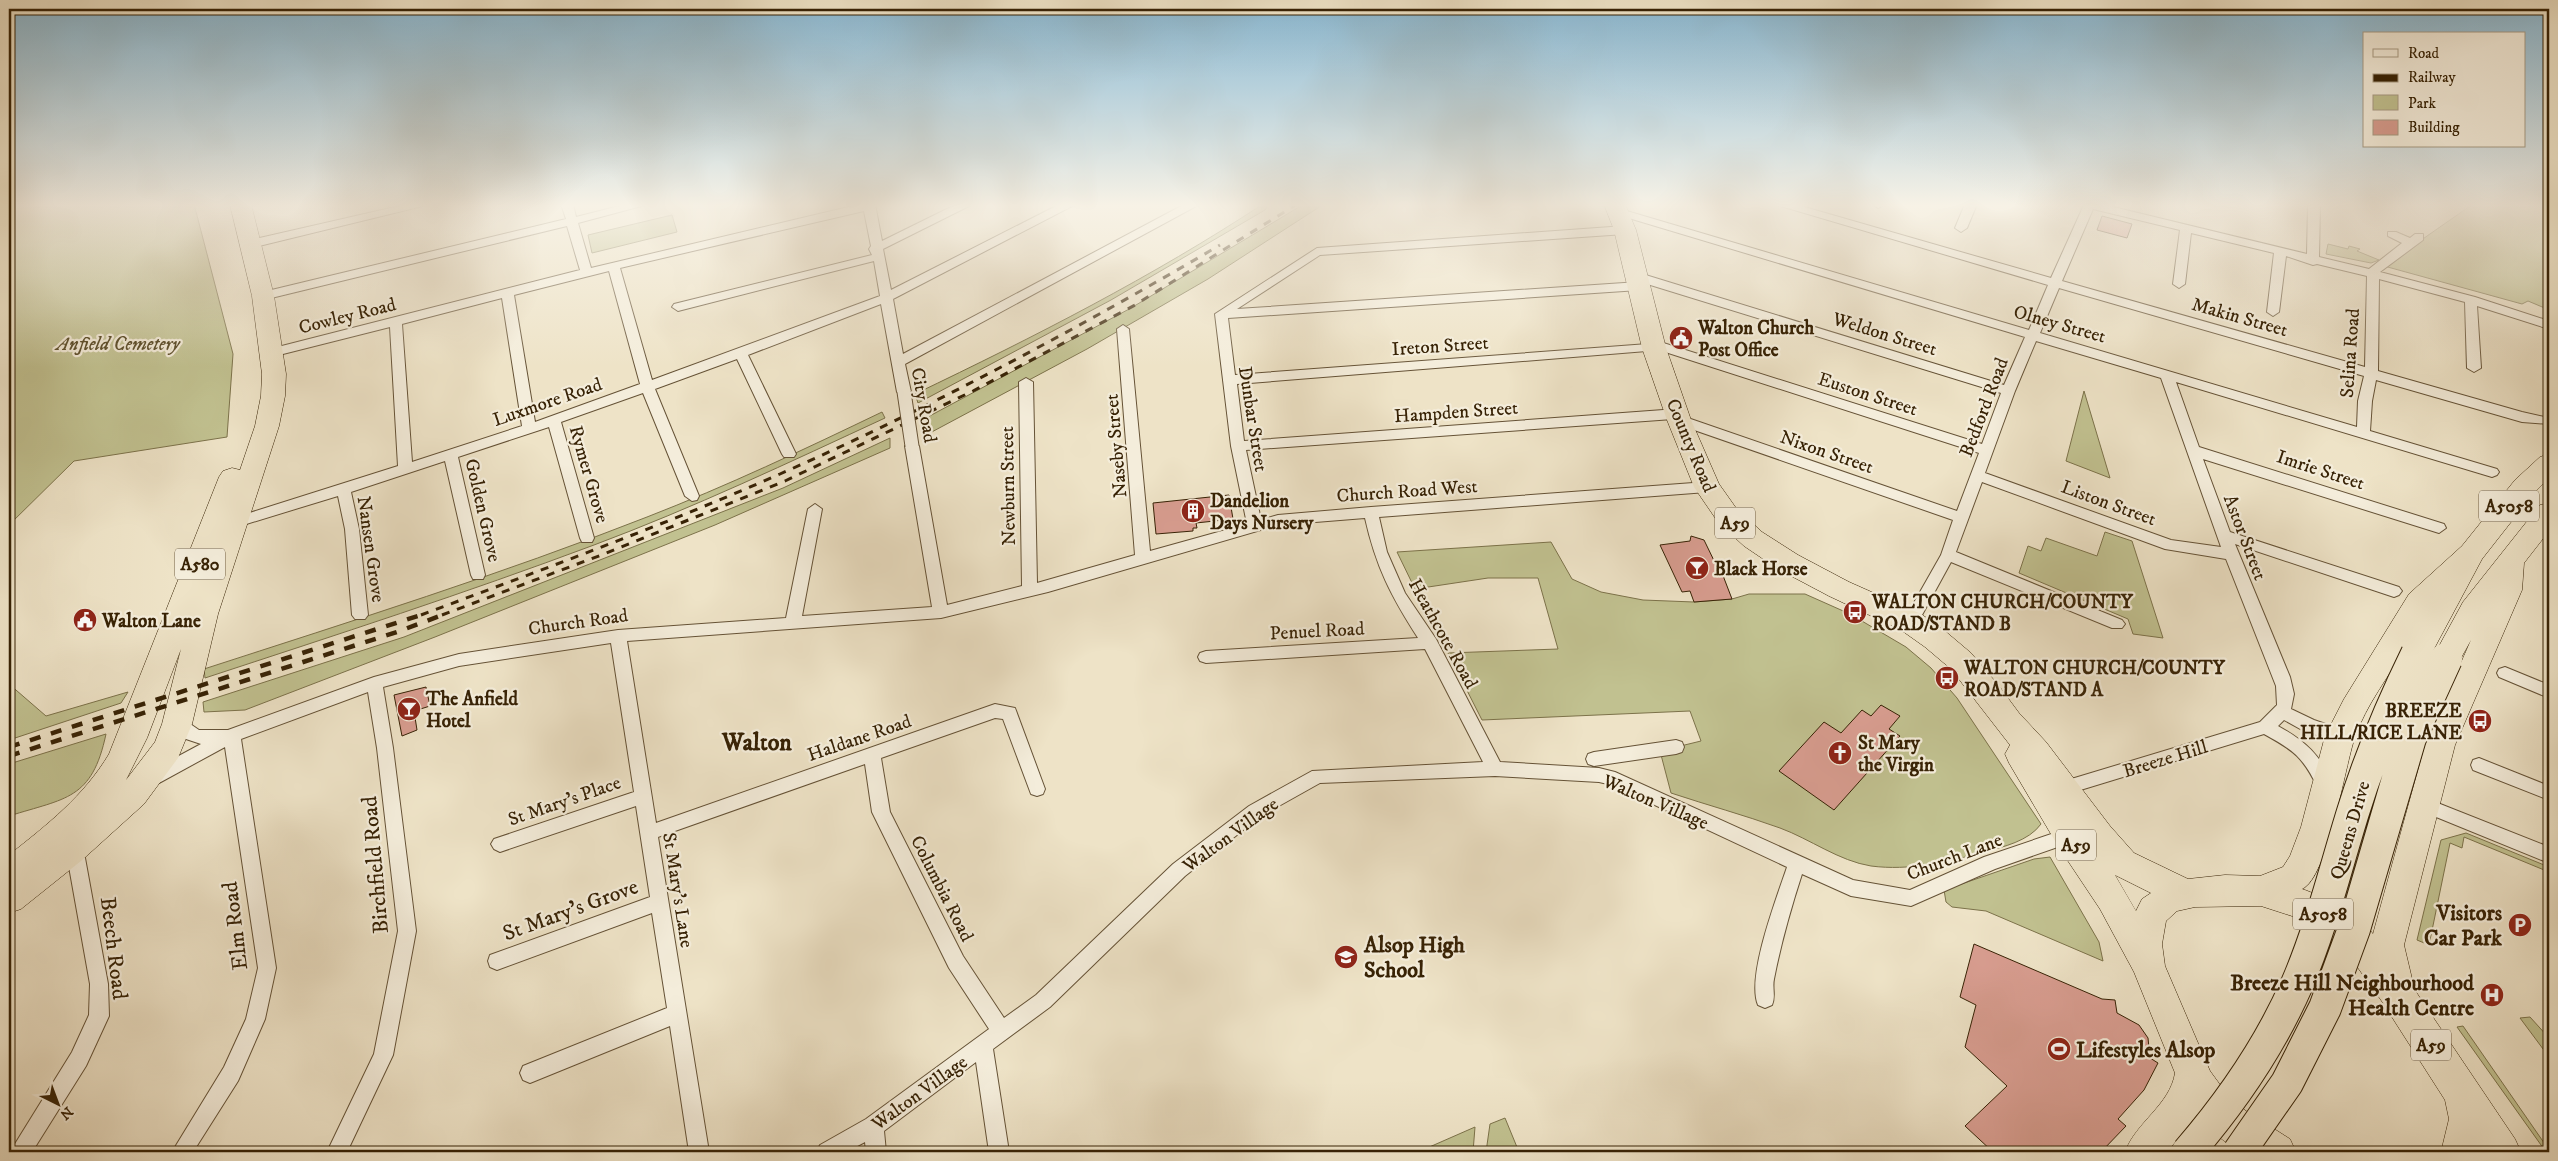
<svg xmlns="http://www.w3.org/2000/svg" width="2558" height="1161" font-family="'IM FELL DW Pica',serif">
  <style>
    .green { fill: #c1c190; stroke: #7c724a }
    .building { fill: #d89d90; stroke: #372205 }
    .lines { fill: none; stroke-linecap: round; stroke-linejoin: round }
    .street-casing { stroke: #655236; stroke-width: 2 }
    .highway-casing { stroke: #372205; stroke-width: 1 }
    .street { fill: #f4eddb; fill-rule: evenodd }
    .highway { fill: #eee3c7; fill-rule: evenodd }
    .rail-far1 { stroke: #372205; stroke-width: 3; stroke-dasharray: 8 8; stroke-linecap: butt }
    .rail { stroke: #372205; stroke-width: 4.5; stroke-dasharray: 11 11; stroke-linecap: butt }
    .street-bridge-casing { stroke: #655236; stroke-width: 15; stroke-linecap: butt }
    .highway-bridge-casing { stroke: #372205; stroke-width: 34; stroke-linecap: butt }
    .street-bridge { stroke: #f4eddb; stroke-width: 13 }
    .highway-bridge { stroke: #eee3c7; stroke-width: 32 }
    .labels { text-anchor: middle; stroke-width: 4.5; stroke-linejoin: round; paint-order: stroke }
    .shield { fill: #f4eddb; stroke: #705f45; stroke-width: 1 }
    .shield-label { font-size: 18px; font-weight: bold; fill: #372205 }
    .street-label { font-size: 19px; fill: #372205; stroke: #f4eddb }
    .poi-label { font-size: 19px; font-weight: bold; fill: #372205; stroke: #f4eddb; text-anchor: start }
    .park-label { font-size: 19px; font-style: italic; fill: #60522f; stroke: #f4eddb }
    .near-street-label { font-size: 22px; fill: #372205; stroke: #f4eddb }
    .near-poi-label { font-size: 22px; font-weight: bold; fill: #372205; stroke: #f4eddb; text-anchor: end }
    .district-label { font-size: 24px; font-weight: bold; fill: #372205; stroke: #f4eddb }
  </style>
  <rect width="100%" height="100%" fill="#eee3c7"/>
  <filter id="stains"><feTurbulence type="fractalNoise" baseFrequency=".004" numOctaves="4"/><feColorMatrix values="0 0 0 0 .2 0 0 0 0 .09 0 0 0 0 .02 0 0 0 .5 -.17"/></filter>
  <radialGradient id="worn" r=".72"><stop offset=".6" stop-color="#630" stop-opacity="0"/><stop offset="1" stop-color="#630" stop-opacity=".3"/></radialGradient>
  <path class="green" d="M9,204H194L233,354L227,437L74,461L9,525Z
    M1263,204H1269L1265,210L1111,300L918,403L915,394C1034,337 1152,277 1263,204Z
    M1304,204H1324L1208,279L1087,349L928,434L924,419L1131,308Z
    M2473,204H2549V315L2545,313L2547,309L2528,301L2522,304L2384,266Z
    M672,215L677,232L592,253L588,235Z
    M2328,244L2348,249L2349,246L2360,249L2357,251L2379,260L2371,263L2326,254Z
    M2084,391L2110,478L2066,461Z
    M882,412L885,418C790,462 693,508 594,545C466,593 336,635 205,678L204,669C352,621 502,574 647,517C727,486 805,449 882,412Z
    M890,438V448L715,525L435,637L245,710L204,712L203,702L404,637L783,488Z
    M2105,532L2132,541L2163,638L2133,634L2128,619L2019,573L2028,546L2041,551L2046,538L2097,556Z
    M1551,542L1572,579L1601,592L1643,600L1694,602L1732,599L1749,594H1805L1850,614L1906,647L1931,668L1957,698L2041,824C2029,841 2003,847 1984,852C1948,862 1909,871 1871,866C1839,861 1810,839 1780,828C1744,815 1707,805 1671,793L1660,751L1701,741L1690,711L1482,720L1448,653L1558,649L1538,578H1488L1415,589L1397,552Z
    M9,684L46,716L128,692L121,703L9,740Z
    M106,734C92,800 66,798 9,816V764Z
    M2466,833L2549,867V872L2464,837L2462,848L2450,843L2429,945L2417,940L2441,840Z
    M2050,857L2099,942L2103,961L1986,911L1952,907L1946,902L1944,890L2034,859Z
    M2530,1017L2549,1038V1057L2520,1018Z
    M2463,1026L2549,1150V1152H2546L2457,1027Z
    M1505,1118L1519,1152H1486L1490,1124Z
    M1475,1127L1473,1152H1418Z"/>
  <path class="building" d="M2102,216L2132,224L2127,238L2097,230Z
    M1229,495L1233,519L1196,523L1197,528H1193V531L1156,534L1153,503Z
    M1691,536L1704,540L1720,573H1722L1732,599L1694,602L1690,591L1682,592L1660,545L1690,541Z
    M426,687L430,706L414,711L417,730L402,736L394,695Z
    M1881,705L1900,716L1889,729L1900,736L1834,810L1779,771L1824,722L1841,733L1862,710L1871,716Z
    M1974,944L2102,999L2115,1000L2117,1013L2139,1025L2148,1038L2150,1058L2158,1063L2144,1090L2118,1119L2126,1126L2101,1152H1993L1965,1126L2007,1086L1965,1047L1976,1005L1960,997Z"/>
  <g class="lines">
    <g class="street-casing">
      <path id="street" d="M408,204H431L251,248L245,244L251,240Z
        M561,204H573L576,217L627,204H649L578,223L591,268L861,204H875L882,241L957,204H973L883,249L891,290L1060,204H1076L893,299L903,354L1185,204H1200L905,364L911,392L909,395L904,396L897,392L881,304L748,355L796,454L794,457H784L782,454L737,359L655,389L699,496L697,500L692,501L685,496L643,393L561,422L594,538L592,542H582L580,538L549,427L458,457L485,575L483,579H473L471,575L445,461L351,492L359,529L368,615L365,619H355L352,615L345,529L338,496L243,525H224L222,521L224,517L243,515L398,466L390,327L271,357L265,353L266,350L580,270L567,226L263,300L259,299L257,296L259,293L566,219ZM864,211L871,246L869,249L872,255L674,304L672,307L678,311L874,261L880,296L652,380L620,268ZM609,271L640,384L535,422L514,295ZM502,298L522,426L412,462L402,324Z
        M1774,204H1794L2051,278L2083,207L2079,204H2101L2307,254L2308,204H2320L2319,257L2369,269L2402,243L2388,236V232H2396L2410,238L2415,234H2423V240L2380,272L2475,297L2549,321V329L2477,306L2481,368L2474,372L2467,368L2465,302L2379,279L2378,371L2522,412L2549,418V424L2522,422L2376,380L2372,401L2370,431L2497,469L2499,472L2497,475L2492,477L2176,382L2199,447L2444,524L2446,528L2439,533L2203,459L2230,532L2399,587L2402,591L2399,595L2394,597L2235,544L2290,677L2294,694L2291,709L2314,720L2346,731L2348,736L2346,741L2340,743L2302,730L2284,720L2278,726C2305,741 2321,755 2333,785L2331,790L2325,792L2319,790C2303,757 2295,751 2264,734L2064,795L2058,793L2056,788L2058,783L2260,722L2277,705L2276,686L2226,559L2165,549L1982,482L1956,552L2122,620L2125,624L2122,628H2112L1951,562L1916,626H1906L1903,622L1941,555L1953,520L1674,423L1673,419L1246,450L1261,520L1278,515L1371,507L1707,482L1712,483L1714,487L1712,491L1707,492L1379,517L1387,552L1405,593L1436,639L1500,762L1599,768L1615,772L1853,880L1910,890L1984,857L2069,828L2075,831L2078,836L2075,841L1995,869L1911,906L1851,896L1802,874C1791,908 1781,943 1774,979C1772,988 1776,996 1772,1005L1765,1008L1758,1005C1746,977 1777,897 1787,867L1612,785L1599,782L1495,776L1320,783L1261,816L1185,876L1050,1007L993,1049L1009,1152H989L976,1062L884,1131L886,1152H866L865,1142L846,1152H817L820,1145L866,1119L989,1029L949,968L872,812L865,764L658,837L709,1152H689L670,1026L530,1083L523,1080L520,1073L523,1066L667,1008L652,913L497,970L490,967L488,961L490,955L650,897L636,806L500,852L494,849L491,844L494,839L634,792L611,643L459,666L383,687L393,748L416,931L393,1055L347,1152H327L374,1054L398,931L377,748L368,692L241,739L276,968L265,1019L238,1081L193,1152H172L224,1067L246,1019L258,968L225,747L159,783L153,785L147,783L145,778L147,773L201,744L183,738L169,724L171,719L177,717L183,719L199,730H228L374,677L459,654L618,630L786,618L808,509L815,504L822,509L802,616L932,607L905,446L912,441L919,446L947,605L1022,586L1019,382L1026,378L1033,382L1037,583L1135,555L1117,329L1123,325L1129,329L1150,551L1247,524L1231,446L1215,314L1317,248L1625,226L1631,230L1625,234L1320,255L1237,309L1639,282L1645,286L1639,290L1228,318L1235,375L1648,344L1654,340L1982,444L2001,393L1631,279L1629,276L1631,273H1639L2004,385L2025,337L1612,213L1610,211L1612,209H1620L2029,330L2048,285ZM2093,209L2180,230L2173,284L2179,288L2185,284L2191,233L2274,253L2267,312L2273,316L2279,312L2286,256L2313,265L2317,264L2367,276L2365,367L2062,281ZM2059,288L2364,376L2358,401L2357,427L2040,333ZM2036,341L2161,378L2221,547L2171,540L1985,473L2015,391ZM1659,350L1979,453L1957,511L1682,416V411L1677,409L1244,441L1237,384ZM1365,518C1376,567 1391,596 1418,638L1206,651L1200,653L1198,657L1200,661L1206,663L1425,649L1483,762L1312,771L1249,806L1173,864L1036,995L1004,1018L963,956L890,812L881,758L995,718L1003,719L1031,794L1037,796L1043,794L1045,789L1015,708L995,704L656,823L627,641L941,618L1048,592L1278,525Z
        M1872,204H1884V205L1878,208Z
        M1965,204H1977L1967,228L1961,232L1955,228Z
        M2505,667L2549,685V698L2499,677L2497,673L2499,669Z
        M1676,740L1682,742L1684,747L1682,752L1676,754L1594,766L1588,764L1586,759L1588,754L1594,752Z
        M2479,758L2549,786V800L2473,770L2471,765L2473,760Z
        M2425,798L2549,847V863L2419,810L2416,805L2419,800Z
        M70,843L76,846L85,858L108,984L109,1016L86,1066L32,1152H10L72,1052L89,1015L90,984L68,861L61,851L64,846Z"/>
    </g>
    <g class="highway-casing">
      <path id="highway" d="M230,204H251L274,296L286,374L285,396L279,426L218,614L192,724L178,758L144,804L81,861L21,909L9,913V855C47,825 84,796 109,754L219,477L223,471L232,468L240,470L255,426L261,396L262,374L252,296ZM181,649L162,724L155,742L126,780L147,738Z
        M1604,204H1625L1636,230L1666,348L1691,420L1719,484L1736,508L1762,532L1798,555L1849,582L1921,614L1945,631L1971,653L1999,686L2019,713L2046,742L2110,826L2134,853L2188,879L2225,875L2260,876L2283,867L2290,856L2301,827L2325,736L2344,699L2409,594L2462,546L2515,480L2540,457L2549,454V478L2533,494L2482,559L2427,662L2417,665L2407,662L2403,654L2406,647C2389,676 2366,705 2355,737C2345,765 2328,878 2302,889C2323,896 2360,916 2373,934L2425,745L2471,640L2456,667L2446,670L2436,667L2432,659L2463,602L2540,505L2549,503V531L2524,563L2522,590L2455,745L2404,945L2413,983L2412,986L2515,1139L2521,1152H2441L2449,1119L2445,1100L2381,1000L2343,947L2295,917L2261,906L2195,907L2177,911L2166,921L2162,944L2165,966L2210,1071L2229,1097L2246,1111L2290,1139L2296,1152C2283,1153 2255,1156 2244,1152C2230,1148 2206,1127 2197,1115L2167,1152H2125C2136,1122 2170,1105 2175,1073L2134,972L2100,909L2058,846L2009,763L2005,754L2010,745L1951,669L1925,647L1901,630L1829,596L1778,569L1744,546L1718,522L1694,487L1667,420L1642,348L1614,230ZM2115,875L2151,893L2142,899L2136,911Z"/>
    </g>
    <use href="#street" class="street"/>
    <use href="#highway" class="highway"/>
    <path class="rail-far1" d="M421,615C541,570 662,526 780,474C930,408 1079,328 1220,245
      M442,615L604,554L785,481L973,391L1135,305L1297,204"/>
    <path class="rail" d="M9,747L424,614
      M9,756L397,632L445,614"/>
    <g class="street-bridge-casing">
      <path id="street-bridge" d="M904,392L912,446"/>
    </g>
    <g class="highway-bridge-casing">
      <path id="highway-bridge" d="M2188,1152C2232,1101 2270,1046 2297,984C2321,928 2335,870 2353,812C2370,757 2392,705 2417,654
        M2239,1152L2287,1083L2325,1008L2354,929L2410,738L2446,659"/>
    </g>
    <use href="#street-bridge" class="street-bridge"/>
    <use href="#highway-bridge" class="highway-bridge"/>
  </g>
  <linearGradient id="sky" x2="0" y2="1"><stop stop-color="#88b8d3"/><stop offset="0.56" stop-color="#f7f2e6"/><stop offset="1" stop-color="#f7f2e6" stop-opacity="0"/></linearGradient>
  <rect width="2558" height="367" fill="url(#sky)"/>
  <defs>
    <g id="civic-disc" transform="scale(1.25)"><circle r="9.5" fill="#8f2418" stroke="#f4eddb"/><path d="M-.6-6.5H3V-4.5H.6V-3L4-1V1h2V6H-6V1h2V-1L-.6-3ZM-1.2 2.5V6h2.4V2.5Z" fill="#fff"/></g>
    <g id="building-disc" transform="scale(1.25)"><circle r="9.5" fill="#8f2418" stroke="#f4eddb"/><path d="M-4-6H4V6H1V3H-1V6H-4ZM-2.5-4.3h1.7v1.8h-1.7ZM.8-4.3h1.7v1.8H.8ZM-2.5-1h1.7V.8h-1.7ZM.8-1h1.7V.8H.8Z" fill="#fff"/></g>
    <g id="bar-disc" transform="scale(1.25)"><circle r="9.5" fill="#8f2418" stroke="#f4eddb"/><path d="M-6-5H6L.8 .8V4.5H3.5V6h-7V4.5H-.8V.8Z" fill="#fff"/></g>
    <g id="bus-disc" transform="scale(1.25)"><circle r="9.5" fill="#8f2418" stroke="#f4eddb"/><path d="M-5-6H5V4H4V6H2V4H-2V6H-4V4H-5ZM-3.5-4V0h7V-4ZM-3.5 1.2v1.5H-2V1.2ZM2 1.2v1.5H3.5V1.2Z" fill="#fff"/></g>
    <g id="church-disc" transform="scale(1.25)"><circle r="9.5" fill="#8f2418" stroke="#f4eddb"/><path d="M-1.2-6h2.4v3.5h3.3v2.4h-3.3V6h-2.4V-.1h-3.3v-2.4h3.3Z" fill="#fff"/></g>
    <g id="parking-disc" transform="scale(1.25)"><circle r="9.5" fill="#8f2418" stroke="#f4eddb"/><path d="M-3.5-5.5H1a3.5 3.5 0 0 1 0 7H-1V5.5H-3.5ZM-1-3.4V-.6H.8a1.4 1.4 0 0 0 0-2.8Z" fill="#fff"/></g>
    <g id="school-disc" transform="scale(1.25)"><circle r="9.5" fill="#8f2418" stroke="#f4eddb"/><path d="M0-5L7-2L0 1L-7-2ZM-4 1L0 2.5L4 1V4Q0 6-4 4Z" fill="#fff"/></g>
    <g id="hospital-disc" transform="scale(1.25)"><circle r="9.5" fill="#8f2418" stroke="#f4eddb"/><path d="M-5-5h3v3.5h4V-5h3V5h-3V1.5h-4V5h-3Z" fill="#fff"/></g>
    <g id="stadium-disc" transform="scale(1.25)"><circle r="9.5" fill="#8f2418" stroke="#f4eddb"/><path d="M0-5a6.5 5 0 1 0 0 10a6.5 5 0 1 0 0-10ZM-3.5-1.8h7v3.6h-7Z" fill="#fff"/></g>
  </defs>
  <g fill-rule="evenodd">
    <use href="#civic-disc" x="1681" y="338"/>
    <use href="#building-disc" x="1193" y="511"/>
    <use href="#bar-disc" x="1697" y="568"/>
    <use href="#bus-disc" x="1855" y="612"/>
    <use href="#civic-disc" x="85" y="620"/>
    <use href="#bus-disc" x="1947" y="678"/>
    <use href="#bar-disc" x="409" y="709"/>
    <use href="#bus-disc" x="2480" y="721"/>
    <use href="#church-disc" x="1840" y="753"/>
    <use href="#parking-disc" x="2520" y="925"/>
    <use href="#school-disc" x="1346" y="957"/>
    <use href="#hospital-disc" x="2492" y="995"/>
    <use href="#stadium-disc" x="2059" y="1049"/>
  </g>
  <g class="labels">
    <g class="shield">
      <rect x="2479" y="490.5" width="60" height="31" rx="4"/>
      <rect x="1715" y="507.5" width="40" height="31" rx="4"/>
      <rect x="175" y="548.5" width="50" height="31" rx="4"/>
      <rect x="2056" y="829.5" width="40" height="31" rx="4"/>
      <rect x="2293" y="898.5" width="60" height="31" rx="4"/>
      <rect x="2411" y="1029.5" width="40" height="31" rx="4"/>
    </g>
    <g class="shield-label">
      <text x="2509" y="512">A5058</text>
      <text x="1735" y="529">A59</text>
      <text x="200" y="570">A580</text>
      <text x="2076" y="851">A59</text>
      <text x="2323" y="920">A5058</text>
      <text x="2431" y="1051">A59</text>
    </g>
    <g class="street-label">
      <text transform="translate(347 315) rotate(-14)" y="7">Cowley Road</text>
      <text transform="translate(2240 316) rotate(16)" y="7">Makin Street</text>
      <text transform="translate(2060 323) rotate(16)" y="7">Olney Street</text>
      <text transform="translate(1885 333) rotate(17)" y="7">Weldon Street</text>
      <text transform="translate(1440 345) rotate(-4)" y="7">Ireton Street</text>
      <text transform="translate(2349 353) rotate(-86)" y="7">Selina Road</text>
      <text transform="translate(1868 393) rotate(18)" y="7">Euston Street</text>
      <text transform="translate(547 401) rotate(-19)" y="7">Luxmore Road</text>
      <text transform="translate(925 405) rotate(80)" y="7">City Road</text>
      <text transform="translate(1983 407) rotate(-69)" y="7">Bedford Road</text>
      <text transform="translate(1456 411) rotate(-4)" y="7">Hampden Street</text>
      <text transform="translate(1254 419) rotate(81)" y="7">Dunbar Street</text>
      <text transform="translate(1692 445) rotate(67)" y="7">County Road</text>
      <text transform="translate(1115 446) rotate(-95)" y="7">Naseby Street</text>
      <text transform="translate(1827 451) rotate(19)" y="7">Nixon Street</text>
      <text transform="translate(2321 469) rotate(18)" y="7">Imrie Street</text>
      <text transform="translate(590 474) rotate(74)" y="7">Rymer Grove</text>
      <text transform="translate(1007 486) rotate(-91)" y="7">Newburn Street</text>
      <text transform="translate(1407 490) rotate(-4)" y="7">Church Road West</text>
      <text transform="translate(2109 502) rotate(20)" y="7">Liston Street</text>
      <text transform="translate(484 510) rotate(77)" y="7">Golden Grove</text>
      <text transform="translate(2246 537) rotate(69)" y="7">Astor Street</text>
      <text transform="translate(372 549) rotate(82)" y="7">Nansen Grove</text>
      <text transform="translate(578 621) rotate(-8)" y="7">Church Road</text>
      <text transform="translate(1317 630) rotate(-3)" y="7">Penuel Road</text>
      <text transform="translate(1444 633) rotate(61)" y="7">Heathcote Road</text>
      <text transform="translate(859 737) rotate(-19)" y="7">Haldane Road</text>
      <text transform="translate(2165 758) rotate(-17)" y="7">Breeze Hill</text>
      <text transform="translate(564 800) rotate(-19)" y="7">St Mary's Place</text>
      <text transform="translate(1656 801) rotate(23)" y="7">Walton Village</text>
      <text transform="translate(2349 830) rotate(-74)" y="7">Queens Drive</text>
      <text transform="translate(1230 834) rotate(-36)" y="7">Walton Village</text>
      <text transform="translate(1954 856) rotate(-21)" y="7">Church Lane</text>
      <text transform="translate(943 888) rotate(63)" y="7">Columbia Road</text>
      <text transform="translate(679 890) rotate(81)" y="7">St Mary's Lane</text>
      <text transform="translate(919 1092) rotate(-36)" y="7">Walton Village</text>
    </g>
    <g class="poi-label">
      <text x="1698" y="334">Walton Church<tspan x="1698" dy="22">Post Office</tspan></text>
      <text x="1210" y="507">Dandelion<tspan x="1210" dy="22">Days Nursery</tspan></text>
      <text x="1714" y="575">Black Horse</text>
      <text x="1872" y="608">WALTON CHURCH/COUNTY<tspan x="1872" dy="22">ROAD/STAND B</tspan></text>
      <text x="102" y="627">Walton Lane</text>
      <text x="1964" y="674">WALTON CHURCH/COUNTY<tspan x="1964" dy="22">ROAD/STAND A</tspan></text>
      <text x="426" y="705">The Anfield<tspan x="426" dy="22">Hotel</tspan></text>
      <text x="2462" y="717" text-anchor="end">BREEZE<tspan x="2462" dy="22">HILL/RICE LANE</tspan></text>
      <text x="1858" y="749">St Mary<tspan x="1858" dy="22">the Virgin</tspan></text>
    </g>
    <g class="park-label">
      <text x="118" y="350">Anfield Cemetery</text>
    </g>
    <g class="near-street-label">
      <text transform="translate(374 865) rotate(-95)" y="8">Birchfield Road</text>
      <text transform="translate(570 909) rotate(-20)" y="8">St Mary's Grove</text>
      <text transform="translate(234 926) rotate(-97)" y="8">Elm Road</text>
      <text transform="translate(115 948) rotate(83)" y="8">Beech Road</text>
    </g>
    <g class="near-poi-label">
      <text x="2502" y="920">Visitors<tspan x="2502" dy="25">Car Park</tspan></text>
      <text x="1364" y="952" text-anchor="start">Alsop High<tspan x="1364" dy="25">School</tspan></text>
      <text x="2474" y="990">Breeze Hill Neighbourhood<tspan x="2474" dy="25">Health Centre</tspan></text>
      <text x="2076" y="1057" text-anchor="start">Lifestyles Alsop</text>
    </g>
    <g class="district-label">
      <text x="757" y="750">Walton</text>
    </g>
  </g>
  <rect width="2558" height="1161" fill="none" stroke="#eee3c7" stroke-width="30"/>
  <rect x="10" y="10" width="2538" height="1141" fill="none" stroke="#372205" stroke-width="2.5"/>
  <rect x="15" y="15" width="2528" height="1131" fill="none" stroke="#372205"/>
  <rect x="2363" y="32" width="162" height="115" fill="#f4eddb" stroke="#a89c85"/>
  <rect x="2373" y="49" width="25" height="8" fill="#f4eddb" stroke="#a89c85"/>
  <text x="2408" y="58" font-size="15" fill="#372205">Road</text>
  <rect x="2373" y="74" width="25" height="8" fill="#372205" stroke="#a89c85"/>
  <text x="2408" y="82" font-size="15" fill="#372205">Railway</text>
  <rect x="2373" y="95" width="25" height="15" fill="#c1c190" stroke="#a89c85"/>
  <text x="2408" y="108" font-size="15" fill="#372205">Park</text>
  <rect x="2373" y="120" width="25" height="15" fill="#d89d90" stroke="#a89c85"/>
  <text x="2408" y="132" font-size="15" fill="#372205">Building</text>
  <g transform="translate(58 1104) rotate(138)" stroke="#f4eddb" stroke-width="4" paint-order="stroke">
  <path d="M0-4L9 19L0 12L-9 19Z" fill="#372205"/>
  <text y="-8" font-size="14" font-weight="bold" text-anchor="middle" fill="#372205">N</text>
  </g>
  <rect width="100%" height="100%" filter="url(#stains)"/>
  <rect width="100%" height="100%" fill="url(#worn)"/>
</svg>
